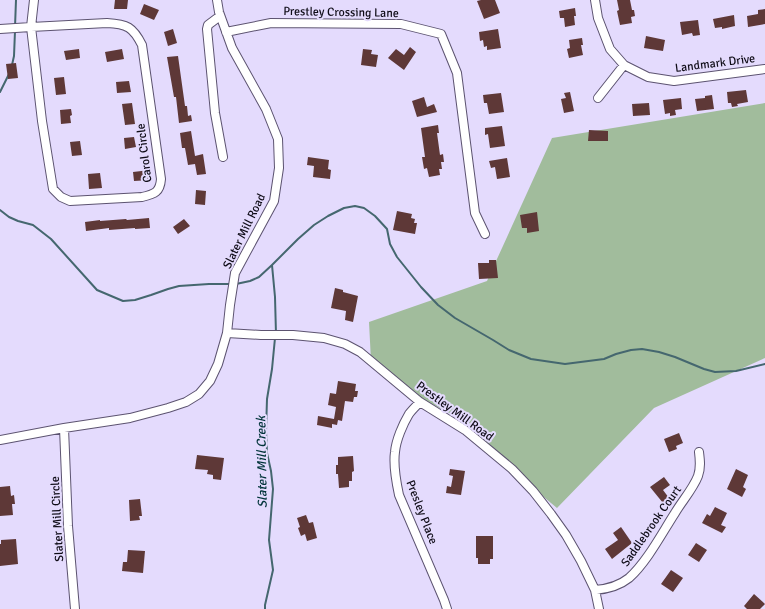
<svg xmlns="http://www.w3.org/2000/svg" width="765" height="609" font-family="Signika,sans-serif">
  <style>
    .forest { fill: #a1bc9c }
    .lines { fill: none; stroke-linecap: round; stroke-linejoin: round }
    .stream { stroke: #45676f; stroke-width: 2 }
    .building { fill: #5e3837 }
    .minor-casing { stroke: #5c5370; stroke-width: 10 }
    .minor { stroke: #fff; stroke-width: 8 }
    .labels { text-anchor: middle; stroke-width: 4; stroke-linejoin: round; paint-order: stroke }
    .street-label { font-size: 12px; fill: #0f0c17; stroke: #e4dbfd }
    .water-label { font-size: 13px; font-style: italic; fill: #003339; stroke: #e4dbfd }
  </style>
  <rect width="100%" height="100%" fill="#e4dbfd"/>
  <path class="forest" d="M765,103V358L654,408L557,508L491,453L471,424L416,396L371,361L369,322L487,281L552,138Z"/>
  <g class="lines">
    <path class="stream" d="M15,27L16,0
      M12,65L14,56L15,31
      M0,92L9,74
      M0,210L9,217L18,221L33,225L51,239L97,290L123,301L135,300L151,295L168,289L179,286L209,284H231
      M272,265L275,297L276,334
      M236,284L250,281L259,277L272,265L298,239L314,225L328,216L344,208L355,206L364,208L375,216L387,229L390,244L397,257L421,287L438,305L455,318L493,340L509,350L531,359L565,364L604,359L616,354L631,350L642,349L659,352L675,357L704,369L715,372L736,371L765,364
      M265,609V605L273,570L269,540L273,489L271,471L267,453L266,431L267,399L272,369L275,338"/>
  </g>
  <path class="building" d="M115,0H128L127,9H114Z
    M481,0H495L500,13L484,19L477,1Z
    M617,0H630L632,10H634L635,16L631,17L632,23L620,25L617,11L619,10Z
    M144,4L159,10L154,20L140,14Z
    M575,8L576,16H574L575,25L565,27L564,18H560L559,11Z
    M765,9V24L748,27L747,16L758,14V10Z
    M734,15L735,26L722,29V27L715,28L713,19Z
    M698,20L700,35L693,36L692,33L682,35L680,22Z
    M173,29L177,43L168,46L164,32Z
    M498,29L501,48L487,50V46L484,47L483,40L480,41L479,32Z
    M646,36L665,40L663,51L644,48Z
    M582,38L583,45H581L583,55L569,58L567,49L570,48L569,40Z
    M410,47L416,52L404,70L388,58L396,49L404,55Z
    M79,49L80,58L66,60L64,51Z
    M122,49L124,59L107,62L105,52Z
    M363,49L372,50L371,54L378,55L376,67L361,65Z
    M178,56L185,106H187L188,116L191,115L192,121L179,123L176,97H174L167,57Z
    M16,63L18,78L8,79L6,64Z
    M64,77L66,94L56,95L54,78Z
    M129,81L131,92L117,93L116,82Z
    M746,90L748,102L737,104L738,106L732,107L731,103H728L727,92Z
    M570,92L574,111L564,113L561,99L566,98L564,93Z
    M501,93L504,112L489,114L487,103H484L483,95Z
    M712,95L714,109L697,111L695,99L705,98V96Z
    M424,97L427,107L434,104L437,112L417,117L412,101Z
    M681,98L682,109L675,110L676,115L670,116V113L665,114L663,100Z
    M132,103L135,124L125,125L122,104Z
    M649,103L650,115L633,116L632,104Z
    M71,109L72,115L70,116L71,123L61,124L60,110Z
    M438,125L439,133H437L440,155L443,154L444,162H441L442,169H439L440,175L429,177L427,168L424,169L422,157H425L421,128Z
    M502,126L505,146L490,148L488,134L485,135V128Z
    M589,130L608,131V141H588Z
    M191,131L195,156L203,154L206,174L197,175L195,164L188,165L185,148H182L180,133Z
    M134,137L136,147L125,149L124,138Z
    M80,141L82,155L72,156L70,142Z
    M308,157L329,160L328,169L331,170L330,179L313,177L314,166L307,165Z
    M507,158L510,177L497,179L495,167L491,168L489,161Z
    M150,170L151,180L134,181L133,172Z
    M100,173L102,188L89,189L88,174Z
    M196,190L206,191L205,205L195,204Z
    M397,211L412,214L411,218L415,219L414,223H417L415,234L393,230Z
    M537,212L539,231L527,233V228H522L520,215Z
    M149,218L150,228L135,229V228L109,230V228L86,231L85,222L100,220V221L126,219L127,220Z
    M184,219L190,226L178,234L173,227Z
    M489,260H496L498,278L479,279L478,263H489Z
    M335,288L343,290V292L358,296L353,322L345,320L346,311L331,308Z
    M338,381L356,384L355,391H358L357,397H354L353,402L345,401L342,421L338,420L337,425L332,424V428L317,425L318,416L334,419L336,407L328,405L330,393L336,394Z
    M679,433L683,443L676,446L677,449L669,452L664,439Z
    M197,455L224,458L221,480L213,479V475L207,474L208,470L195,469Z
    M353,456L354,471L352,472V481H349V487L339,488L338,474H336V465H338V457Z
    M450,469L465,471L461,495L446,493L447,486L451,487L453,476L449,475Z
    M736,469L748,475L743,487L746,489L742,497L727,489Z
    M664,477L670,485L663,490L669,498L663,503L650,487Z
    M10,486L11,496L14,495L15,504H12L13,515L0,516V487Z
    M140,499L142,516H139L140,520L130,521L129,500Z
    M715,507L727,513L721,525L726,527L722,533L702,523L707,514L710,516Z
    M306,515L309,523L313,522L317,538L307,541L305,534L301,536L298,528L300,527L297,518Z
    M621,527L632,543L612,559L605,549L618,540L613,533Z
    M476,536H493V559H490V564H478V558H476Z
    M16,539L18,564L0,566V544H1V540Z
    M696,543L707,550L699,562L688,555Z
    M128,550L145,551L143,573L122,571L123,562H127Z
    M671,570L683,578L673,592L661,584Z
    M754,594L765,604L760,609H747L744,606Z"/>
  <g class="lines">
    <g class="minor-casing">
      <path id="minor" d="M595,0L598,18L610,49L624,65L648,77L674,81L765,69
        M220,16L208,25L207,29L215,113L223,157
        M107,23C127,24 133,27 142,45L161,179C160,192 155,194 142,197L70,201L61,197L53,189L42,121L31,27Z
        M0,29L31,27L34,0
        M226,32L271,23L401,24L441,34L457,73L475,213L485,234
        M598,98L624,65
        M227,333L261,335H293L324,338L345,344L360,352L420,402L465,430L512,469L533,491L551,514L566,535L581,561L595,590L599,609
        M420,402C416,406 412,410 409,414C403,424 396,440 395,452C393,466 396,481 399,495L444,600L447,609
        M64,428L68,526L75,609
        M0,440L64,428L130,418L168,408L186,402L199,394L210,381L218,364L227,333L230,305L235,273L274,201L279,168L278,139L266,109L232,48L219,12L217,0
        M595,590C608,589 619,586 629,578C647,562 662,533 675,513C682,501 693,489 698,476C701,468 700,460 699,452"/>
    </g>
    <use href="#minor" class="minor"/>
  </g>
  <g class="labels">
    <g class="street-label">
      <text transform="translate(341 12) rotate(1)" y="4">Prestley Crossing Lane</text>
      <text transform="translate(715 63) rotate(-7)" y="4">Landmark Drive</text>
      <text transform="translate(144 153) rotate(-97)" y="4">Carol Circle</text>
      <text transform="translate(244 231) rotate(-64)" y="4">Slater Mill Road</text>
      <text transform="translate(455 411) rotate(36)" y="4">Prestley Mill Road</text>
      <text transform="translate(422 512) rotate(69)" y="4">Presley Place</text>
      <text transform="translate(57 519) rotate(-93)" y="4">Slater Mill Circle</text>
      <text transform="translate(651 526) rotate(-55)" y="4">Saddlebrook Court</text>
    </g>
    <g class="water-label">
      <text transform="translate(261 462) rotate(-91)" y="5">Slater Mill Creek</text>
    </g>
  </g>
</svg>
